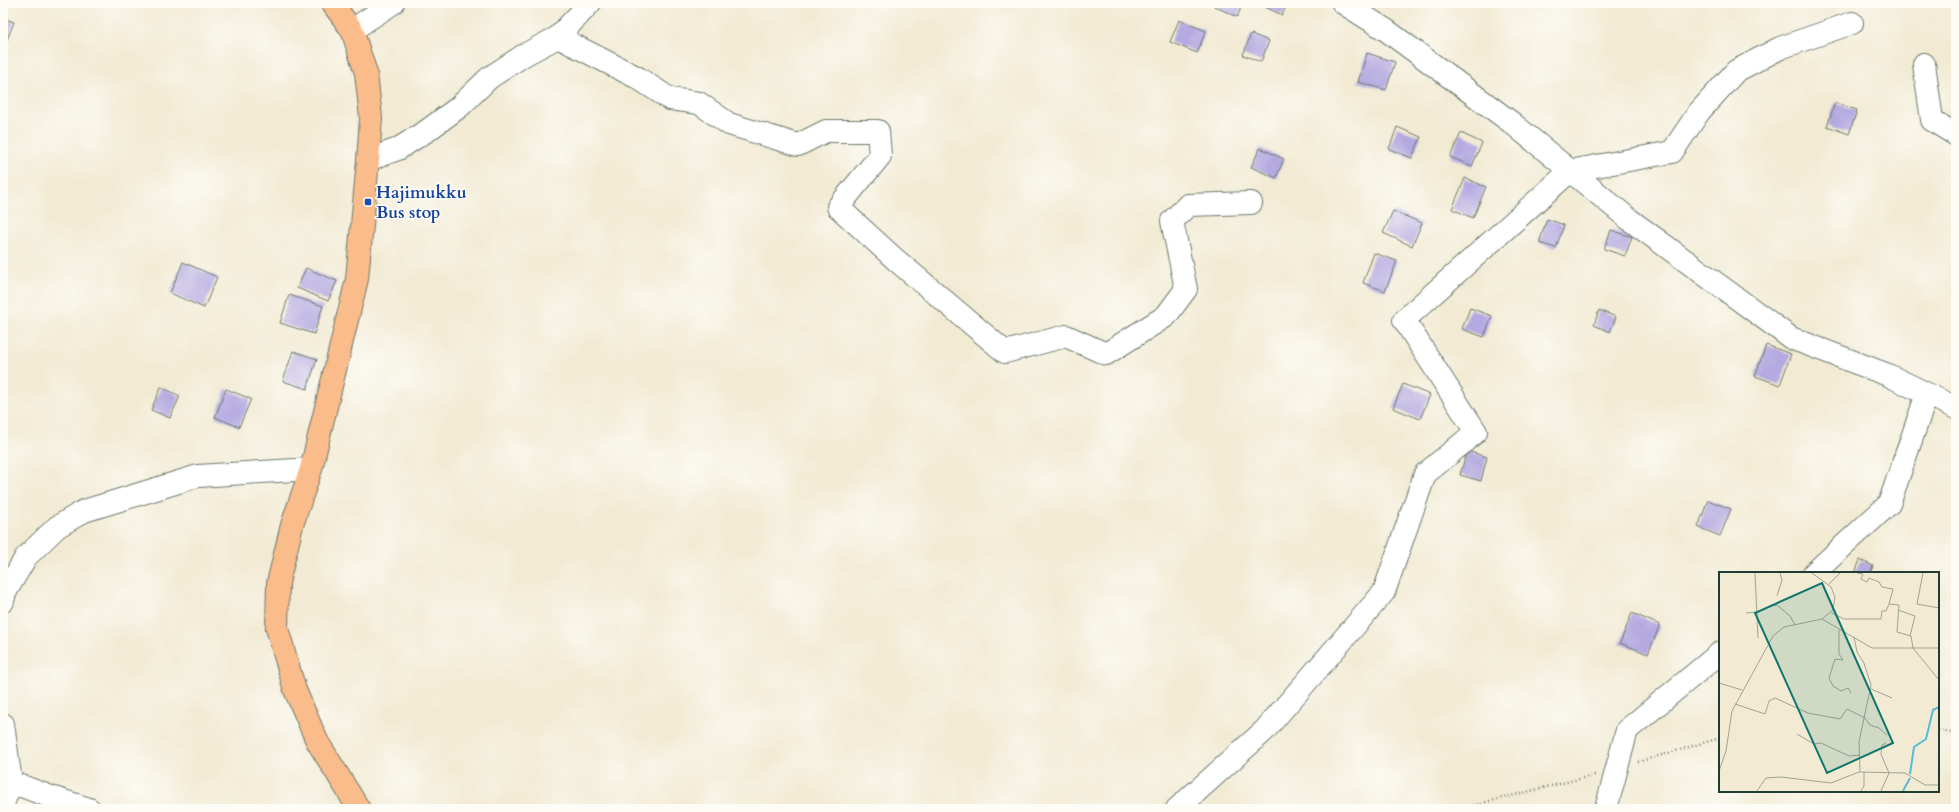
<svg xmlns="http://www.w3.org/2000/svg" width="1959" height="812" font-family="Cardo,serif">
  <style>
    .building { fill: #b4a9e0 }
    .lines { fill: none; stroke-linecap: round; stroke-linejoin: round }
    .minor-casing { stroke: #697a6c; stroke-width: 24 }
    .major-casing { stroke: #697a6c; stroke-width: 24 }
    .path { stroke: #697a6c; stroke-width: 2.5; stroke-dasharray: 1 3; stroke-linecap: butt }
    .minor { stroke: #fff; stroke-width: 22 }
    .major { stroke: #fabc8b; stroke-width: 22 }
    .transit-dot { fill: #1a4fb4; stroke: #fdfcf7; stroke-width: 1.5 }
    .labels { text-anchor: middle; stroke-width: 3; stroke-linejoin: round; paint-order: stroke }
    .transit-label { font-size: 17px; font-weight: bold; fill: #164399; stroke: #fdfcf7; text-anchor: start }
    .inset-river { fill: none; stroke: #55bcd3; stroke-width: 2 }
    .inset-road { fill: none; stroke: #9ea593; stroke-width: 1 }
    .view { fill: #0f766e; fill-opacity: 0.15; stroke: #0f766e; stroke-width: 2 }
    .inset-edge { fill: none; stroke: #1f3d34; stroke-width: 2 }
  </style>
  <rect width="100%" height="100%" fill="#fdfcf7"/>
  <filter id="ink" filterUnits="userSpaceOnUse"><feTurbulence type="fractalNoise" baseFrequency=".025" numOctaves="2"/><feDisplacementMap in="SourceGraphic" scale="8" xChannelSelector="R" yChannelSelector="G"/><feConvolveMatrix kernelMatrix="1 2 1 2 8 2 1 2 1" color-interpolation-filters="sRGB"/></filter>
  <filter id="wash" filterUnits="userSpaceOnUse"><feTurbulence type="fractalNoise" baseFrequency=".012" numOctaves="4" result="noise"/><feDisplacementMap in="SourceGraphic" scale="16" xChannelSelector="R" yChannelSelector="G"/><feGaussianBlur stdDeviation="0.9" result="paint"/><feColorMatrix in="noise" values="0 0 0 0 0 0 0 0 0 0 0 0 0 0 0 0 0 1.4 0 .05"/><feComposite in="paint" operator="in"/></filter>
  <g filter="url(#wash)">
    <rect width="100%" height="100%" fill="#f2ead3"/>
    <g id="blocks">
      <path class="building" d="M1215,3H1243L1237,17L1214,6Z
        M1262,3H1288L1282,15L1261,5Z
        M3,18L14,22L5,45H3Z
        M1179,20L1206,31L1197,53L1170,42Z
        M1251,34L1269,41L1261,62L1243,55Z
        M1367,53L1395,62L1386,90L1358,82Z
        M1835,103L1857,110L1849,134L1827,126Z
        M1397,127L1421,137L1412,158L1389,149Z
        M1461,133L1482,143L1472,166L1450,157Z
        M1260,148L1284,159L1276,178L1251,167Z
        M1465,178L1486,187L1473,218L1452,209Z
        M1393,211L1422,223L1412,246L1383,233Z
        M1547,219L1564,225L1556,248L1539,243Z
        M1611,230L1632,237L1625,256L1604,249Z
        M1374,253L1397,261L1385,291L1363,283Z
        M183,262L217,277L204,308L170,293Z
        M306,268L337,281L328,301L297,288Z
        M289,295L323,306L314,334L280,323Z
        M1470,308L1492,316L1484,337L1462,329Z
        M1599,310L1616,317L1610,332L1594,325Z
        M1766,345L1791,354L1780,385L1755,376Z
        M293,351L317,359L307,389L283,381Z
        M1403,384L1430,395L1420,419L1393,408Z
        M161,387L180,396L170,418L151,410Z
        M226,389L251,399L239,427L215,417Z
        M1467,451L1487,457L1481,481L1460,475Z
        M1708,500L1731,509L1720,536L1698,527Z
        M1860,560L1873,566L1870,573H1855Z
        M1632,613L1660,625L1648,654L1620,643Z"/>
    </g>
  </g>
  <g filter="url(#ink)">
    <use href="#blocks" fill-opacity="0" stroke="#697a6c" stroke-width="1"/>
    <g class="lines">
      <g class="minor-casing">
        <path id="minor" d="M1343,3L1386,30L1512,123L1630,220L1791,338L1888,375L1956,408
          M352,30L393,3
          M558,37L638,78L670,99L699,103L729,124L798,145L826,131H878L880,156L838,207L896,260L1005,352L1066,336L1106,354L1166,316L1186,289L1172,221L1188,205L1251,203
          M1924,64L1932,120L1956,135
          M368,160L398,149L428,130L459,107L489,78L524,55L558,37L590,3
          M1814,573L1889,504L1927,394
          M3,601L5,593L26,557L57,527L84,511L198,476L311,469
          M3,724L11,782L3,804
          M3,779L51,797L89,809
          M1177,809L1264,731L1384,592L1425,474L1476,432L1404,320L1570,171L1672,152L1699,112L1736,71L1780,48L1852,23
          M1606,809L1627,730L1720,653"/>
      </g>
      <g class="major-casing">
        <path id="major" d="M332,3L352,30L366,73L371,118L368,160L357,279L311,469L292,525L278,583L277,628L295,690L317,741L359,809"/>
      </g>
      <path class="path" d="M1938,730L1956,734
        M1638,762L1720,738
        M1458,809L1595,775"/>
      <use href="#minor" class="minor"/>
      <use href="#major" class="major"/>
    </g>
  </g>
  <rect class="transit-dot" x="364" y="198" width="8" height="8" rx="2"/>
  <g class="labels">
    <g class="transit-label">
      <text x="376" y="198">Hajimukku<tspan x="376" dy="20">Bus stop</tspan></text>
    </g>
  </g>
  <g transform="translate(1719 572)">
    <rect width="220" height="220" fill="#f2ead3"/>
    <path class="inset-river" d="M191,202L195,175L207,167L214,138L220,135M184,219L191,206"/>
    <path class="inset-road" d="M36,1L39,66M138,1L144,2L142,7L148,10L150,6L160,10L163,15L174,17L170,32M204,1L198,32L220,36M110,12L121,1M58,24L63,8L61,1M179,38L196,44L191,64M27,41L39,40L51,34L58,33L71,44L76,53M103,47L153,76H194L192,64L178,60L180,33L170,32L167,39H163L162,47H125L113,41M120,58V82L124,88L116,87L110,106L114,114L122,119L129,116L132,121M135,65L138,80L145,91L152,113L140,170L141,200M220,76H194L220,108M0,111L23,118M152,117L173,126M16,132L46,142L50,129L56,126L89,141L121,147L128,137L146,146L151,153L160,156L168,163M78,162L95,172L102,171L130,184L141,183M0,199L7,179L13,139L54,64L65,55L103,47L114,38L116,25L112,15L93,1M38,219L47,206L62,205L112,211L140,200L186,201L206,213H220M142,219L145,214V200M162,219L170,201L162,182L163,173L167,171"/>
    <path class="view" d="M103,11L174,171L108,201L36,41Z"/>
    <rect width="220" height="220" class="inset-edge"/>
  </g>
  <rect width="1959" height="812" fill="none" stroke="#fdfcf7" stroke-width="16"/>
</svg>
